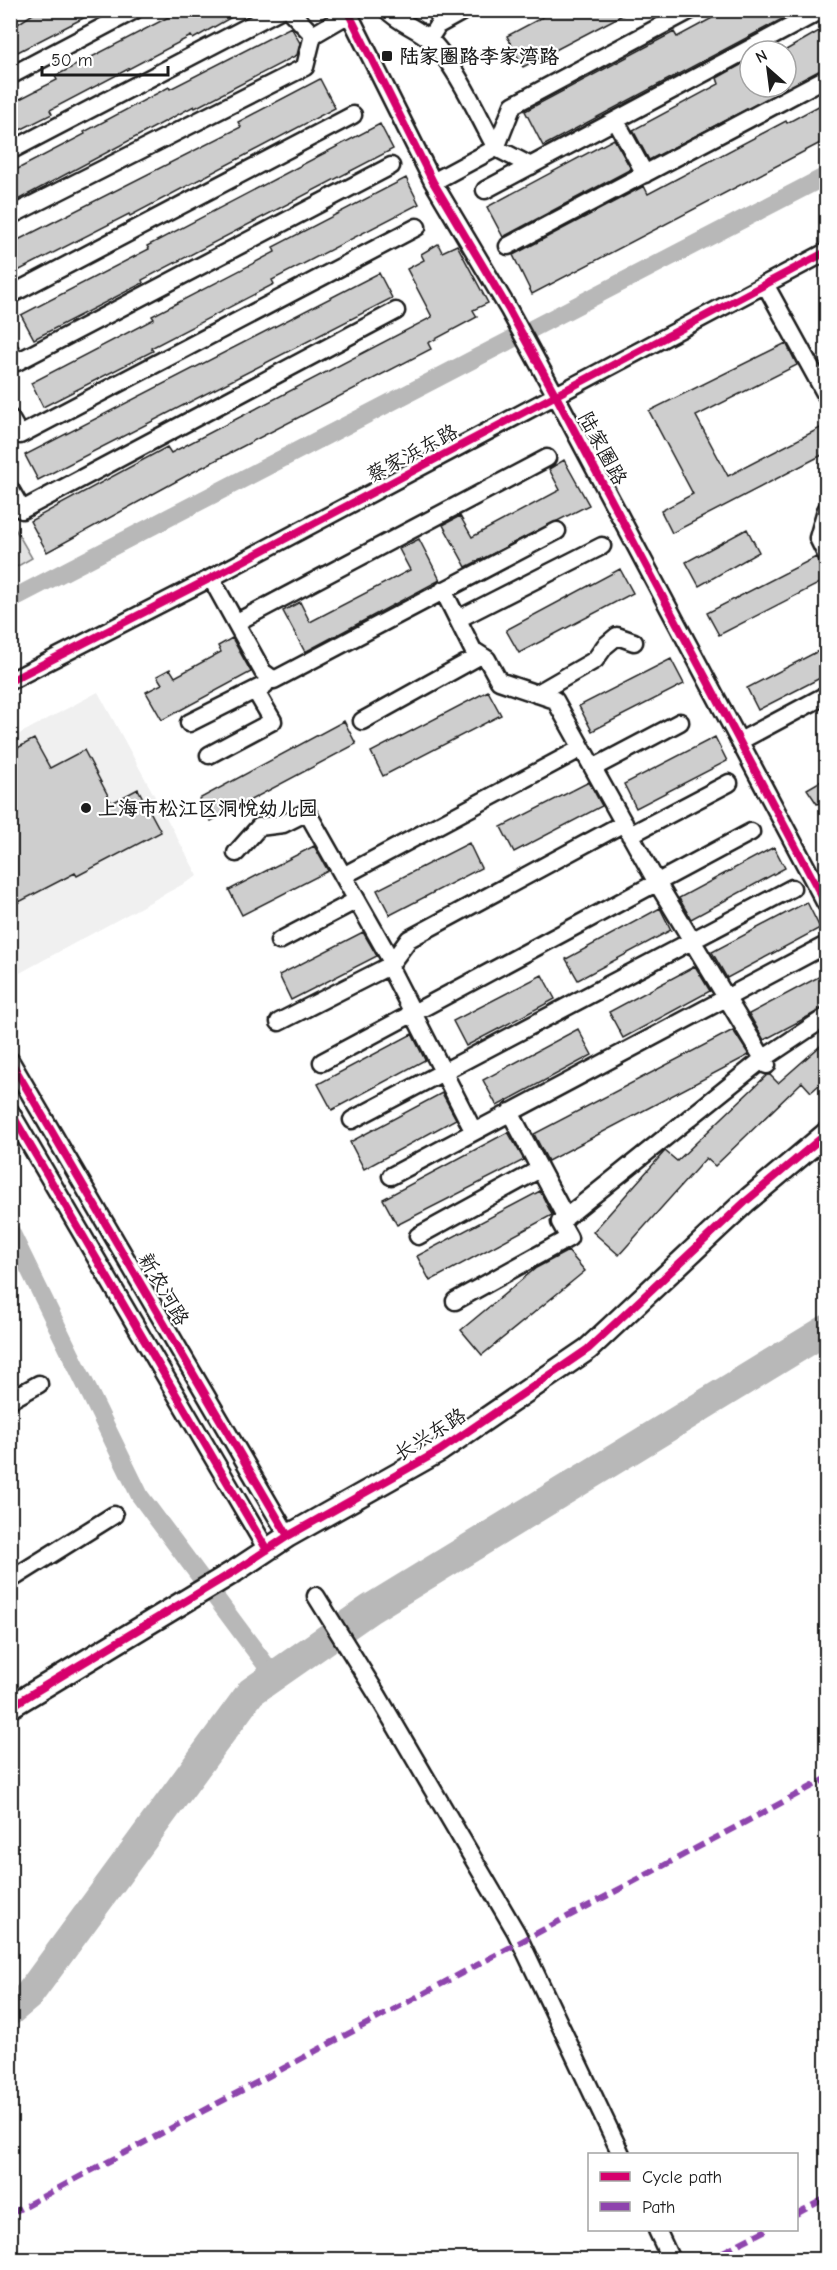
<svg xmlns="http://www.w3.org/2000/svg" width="837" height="2270" font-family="'Comic Neue','LXGW WenKai TC',sans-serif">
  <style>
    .built { fill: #f0f0f0 }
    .park { fill: #e2e2e2; stroke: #7f7f7f; stroke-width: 1.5 }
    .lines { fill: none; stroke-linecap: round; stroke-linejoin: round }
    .canal { stroke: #b8b8b8; stroke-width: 18 }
    .river { stroke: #b8b8b8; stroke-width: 30 }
    .building { fill: #cecece; stroke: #1c1c1c; stroke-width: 1.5 }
    .minor-casing { stroke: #1c1c1c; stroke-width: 21 }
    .major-casing { stroke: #1c1c1c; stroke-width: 26 }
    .minor { stroke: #fff; stroke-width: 16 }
    .major { stroke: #fff; stroke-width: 21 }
    .quiet { stroke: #8e44ad; stroke-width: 6; stroke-dasharray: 12 6; stroke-linecap: butt }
    .cycleway-casing { stroke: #fff; stroke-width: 11 }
    .cycleway { stroke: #d6006c; stroke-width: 8 }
    .poi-dot { fill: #1c1c1c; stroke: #fff; stroke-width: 2 }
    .labels { text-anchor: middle; stroke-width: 4.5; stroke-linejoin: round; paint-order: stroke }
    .poi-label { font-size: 20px; font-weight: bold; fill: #1c1c1c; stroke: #fff; text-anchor: start }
    .street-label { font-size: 20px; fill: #1c1c1c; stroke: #fff }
  </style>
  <rect width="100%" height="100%" fill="#fff"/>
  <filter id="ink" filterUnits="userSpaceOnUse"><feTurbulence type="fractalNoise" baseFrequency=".0167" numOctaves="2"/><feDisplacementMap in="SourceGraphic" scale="12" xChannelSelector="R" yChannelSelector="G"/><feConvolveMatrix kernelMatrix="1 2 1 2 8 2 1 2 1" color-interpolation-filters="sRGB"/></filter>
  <g filter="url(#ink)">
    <path class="built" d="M98,692L198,876L16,975L10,966V739Z"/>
    <path class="park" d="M10,520L32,558L11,570H10Z"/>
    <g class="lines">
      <path class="canal" d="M10,600L826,176
        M10,1230L140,1496L274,1676"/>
      <path class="river" d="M10,2011L28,1996L251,1692L370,1609L826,1330"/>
    </g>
    <path class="building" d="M39,10H99L10,56V29Z
      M182,10H244L193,39L191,36L50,110L52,114L10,135V104L57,80L55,76Z
      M556,10H632L523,67L507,36Z
      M727,10H799L543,146L525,111L674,32L677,37Z
      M291,27L300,43L297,55L195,108L194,106L10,204V173L85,134L84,132L169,87L170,89Z
      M826,27V68L649,160L633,130L719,84L717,78L746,62L750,69V87H786V50Z
      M320,79L335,108L130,216L129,214L10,275V244L241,127L238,122Z
      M826,102V140L532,294L513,255L644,186L648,194L786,121L787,123Z
      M380,124L393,149L142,280L143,283L34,339L21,315L149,249L147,246Z
      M614,139L631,169L503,237L487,207Z
      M406,178L419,204L272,280L274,284L151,348L153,351L43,407L31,383L154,319L152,316L275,252L273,247Z
      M438,244L442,252L457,245L488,303L473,310L477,317L428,343L431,349L195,471L47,552L30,521L167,447L171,453L432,317L407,269L424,260L421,254Z
      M379,273L392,298L38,480L25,455Z
      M786,343L797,365L696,416L728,476L826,425V453L672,533L661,511L693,494L649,411Z
      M564,460L589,505L466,567L443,525L460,516L472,537L560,490L549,469Z
      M747,529L759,552L699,586L686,562Z
      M419,539L440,580L305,652L283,611L300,602L310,622L410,570L399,549Z
      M816,557L826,580L719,635L707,613Z
      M620,569L633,593L519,653L506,630Z
      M232,638L251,672L162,720L146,692L162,684L157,676L170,669L175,677L221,652L218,646Z
      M826,647V675L758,710L747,688Z
      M671,659L684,684L592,731L579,706Z
      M488,691L501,715L383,776L371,752Z
      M344,721L356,744L211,821L199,799Z
      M715,737L727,761L636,808L624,784Z
      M34,739L50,768L84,750L112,803L138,789L161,832L77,876L75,873L19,902L10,885V752Z
      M826,778V799L817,804L807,789Z
      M589,782L602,806L514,852L501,827Z
      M469,843L481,868L390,915L377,890Z
      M314,846L328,871L242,915L229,890Z
      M774,847L785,868L691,919L679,898Z
      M807,902L820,928L727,978L712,952Z
      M660,908L671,930L578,980L566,959Z
      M363,932L377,956L291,1000L279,975Z
      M695,966L710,991L623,1038L609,1012Z
      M826,973V1007L764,1040L749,1014Z
      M542,975L555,999L466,1046L453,1021Z
      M578,1029L592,1055L497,1106L483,1080Z
      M733,1030L749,1055L548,1161L534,1134Z
      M412,1034L425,1060L332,1110L318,1084Z
      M826,1041V1079L811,1092L802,1082L715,1166L706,1158L619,1255L593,1232L665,1151L677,1161L767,1075H770L778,1083Z
      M442,1093L456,1119L364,1169L350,1142Z
      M508,1132L524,1160L397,1225L383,1199Z
      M540,1191L552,1215L430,1281L417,1256Z
      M568,1251L585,1271L482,1355L461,1330L536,1268Z"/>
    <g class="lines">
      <g class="minor-casing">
        <path id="minor" d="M289,10L313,35L349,14
          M347,10L433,182L509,310L556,396L826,904
          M387,10C399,23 417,28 429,39C457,66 477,114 496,148L433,182
          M429,39L438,25L465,10
          M10,76L135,10
          M616,121L645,174
          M10,151L280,10
          M531,166L496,148L513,105L691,10
          M485,190L822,10
          M10,216L305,67L313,35
          M508,246L826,78
          M765,284L826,395
          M10,295L353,115
          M10,351L17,362L391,166
          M10,418L20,435L417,227
          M10,489L22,510L396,311
          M826,510L818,538L826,554
          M211,578L263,672L274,680L557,531
          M443,590L473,650L487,659L499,681L555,700L656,881L767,1065
          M458,619L602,546
          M237,622L547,458
          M10,681L211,578L826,252
          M536,694L595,660L605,646L617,636L634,642
          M362,721L481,655
          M189,723L265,685
          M740,741L826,695
          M209,755L273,721L255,690
          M593,768L680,722
          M630,835L729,783
          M236,853L259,827L283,824L307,812L392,962
          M343,876L582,748
          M279,941L357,900
          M389,966L474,1132
          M279,1022L389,966L409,939L624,823
          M10,1060L288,1536
          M322,1062L751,832
          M10,1111L267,1550
          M510,1112L540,1169
          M352,1120L792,888
          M391,1176L822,947
          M418,1236L540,1169L566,1218
          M455,1301L569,1238L560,1222L763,1059L826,1017
          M10,1400L39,1384
          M10,1580L114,1515
          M316,1596L378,1696L516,1932L621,2154
          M657,2230L671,2260"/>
      </g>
      <g class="major-casing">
        <path id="major" d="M10,1707L235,1571L288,1536L439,1451L588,1349L745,1202L826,1134"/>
      </g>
      <use href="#minor" class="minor"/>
      <use href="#major" class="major"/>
      <path class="quiet" d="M10,2214L826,1779
        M796,2214L826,2198
        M707,2260L766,2230"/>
      <g class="cycleway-casing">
        <path id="cycleway" d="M347,10L433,182L509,310L556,396L826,904
          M10,681L211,578L826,252
          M10,1060L288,1536
          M10,1111L267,1550
          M10,1707L235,1571L288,1536L439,1451L588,1349L745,1202L826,1134"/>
      </g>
      <use href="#cycleway" class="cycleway"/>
    </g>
  </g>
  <g class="poi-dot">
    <rect x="381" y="50" width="12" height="12" rx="3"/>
    <circle cx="86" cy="808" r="6"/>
  </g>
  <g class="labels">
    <g class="poi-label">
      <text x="399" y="63">陆家圈路李家湾路</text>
      <text x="98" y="815">上海市松江区洞悦幼儿园</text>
    </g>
    <g class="street-label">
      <text transform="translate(603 448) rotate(62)" y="7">陆家圈路</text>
      <text transform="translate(412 453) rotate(-28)" y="7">蔡家浜东路</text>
      <text transform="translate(164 1289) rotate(60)" y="7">新农河路</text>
      <text transform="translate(430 1434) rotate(-32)" y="7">长兴东路</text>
    </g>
  </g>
  <rect width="837" height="2270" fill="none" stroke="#fff" stroke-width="36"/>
  <rect x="18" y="18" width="801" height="2234" fill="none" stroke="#1c1c1c" stroke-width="2" filter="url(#ink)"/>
  <rect x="588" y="2153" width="210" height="78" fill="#ffffff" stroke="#a4a4a4" stroke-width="1.5"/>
  <rect x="600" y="2172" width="30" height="9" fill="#d6006c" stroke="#a4a4a4" stroke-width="1.5"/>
  <text x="642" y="2183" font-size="18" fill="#1c1c1c">Cycle path</text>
  <rect x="600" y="2202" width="30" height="9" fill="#8e44ad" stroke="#a4a4a4" stroke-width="1.5"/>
  <text x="642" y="2213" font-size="18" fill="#1c1c1c">Path</text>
  <g transform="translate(768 69) rotate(332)"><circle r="28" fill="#ffffff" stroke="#a4a4a4" stroke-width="1.5"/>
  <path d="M0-4.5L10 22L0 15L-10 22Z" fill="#1c1c1c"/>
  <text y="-9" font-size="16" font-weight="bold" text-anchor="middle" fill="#1c1c1c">N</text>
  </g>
  <path d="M42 66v9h126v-9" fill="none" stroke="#1c1c1c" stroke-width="3"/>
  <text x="51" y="66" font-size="18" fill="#1c1c1c" stroke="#ffffff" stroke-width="4.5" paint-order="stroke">50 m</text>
</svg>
